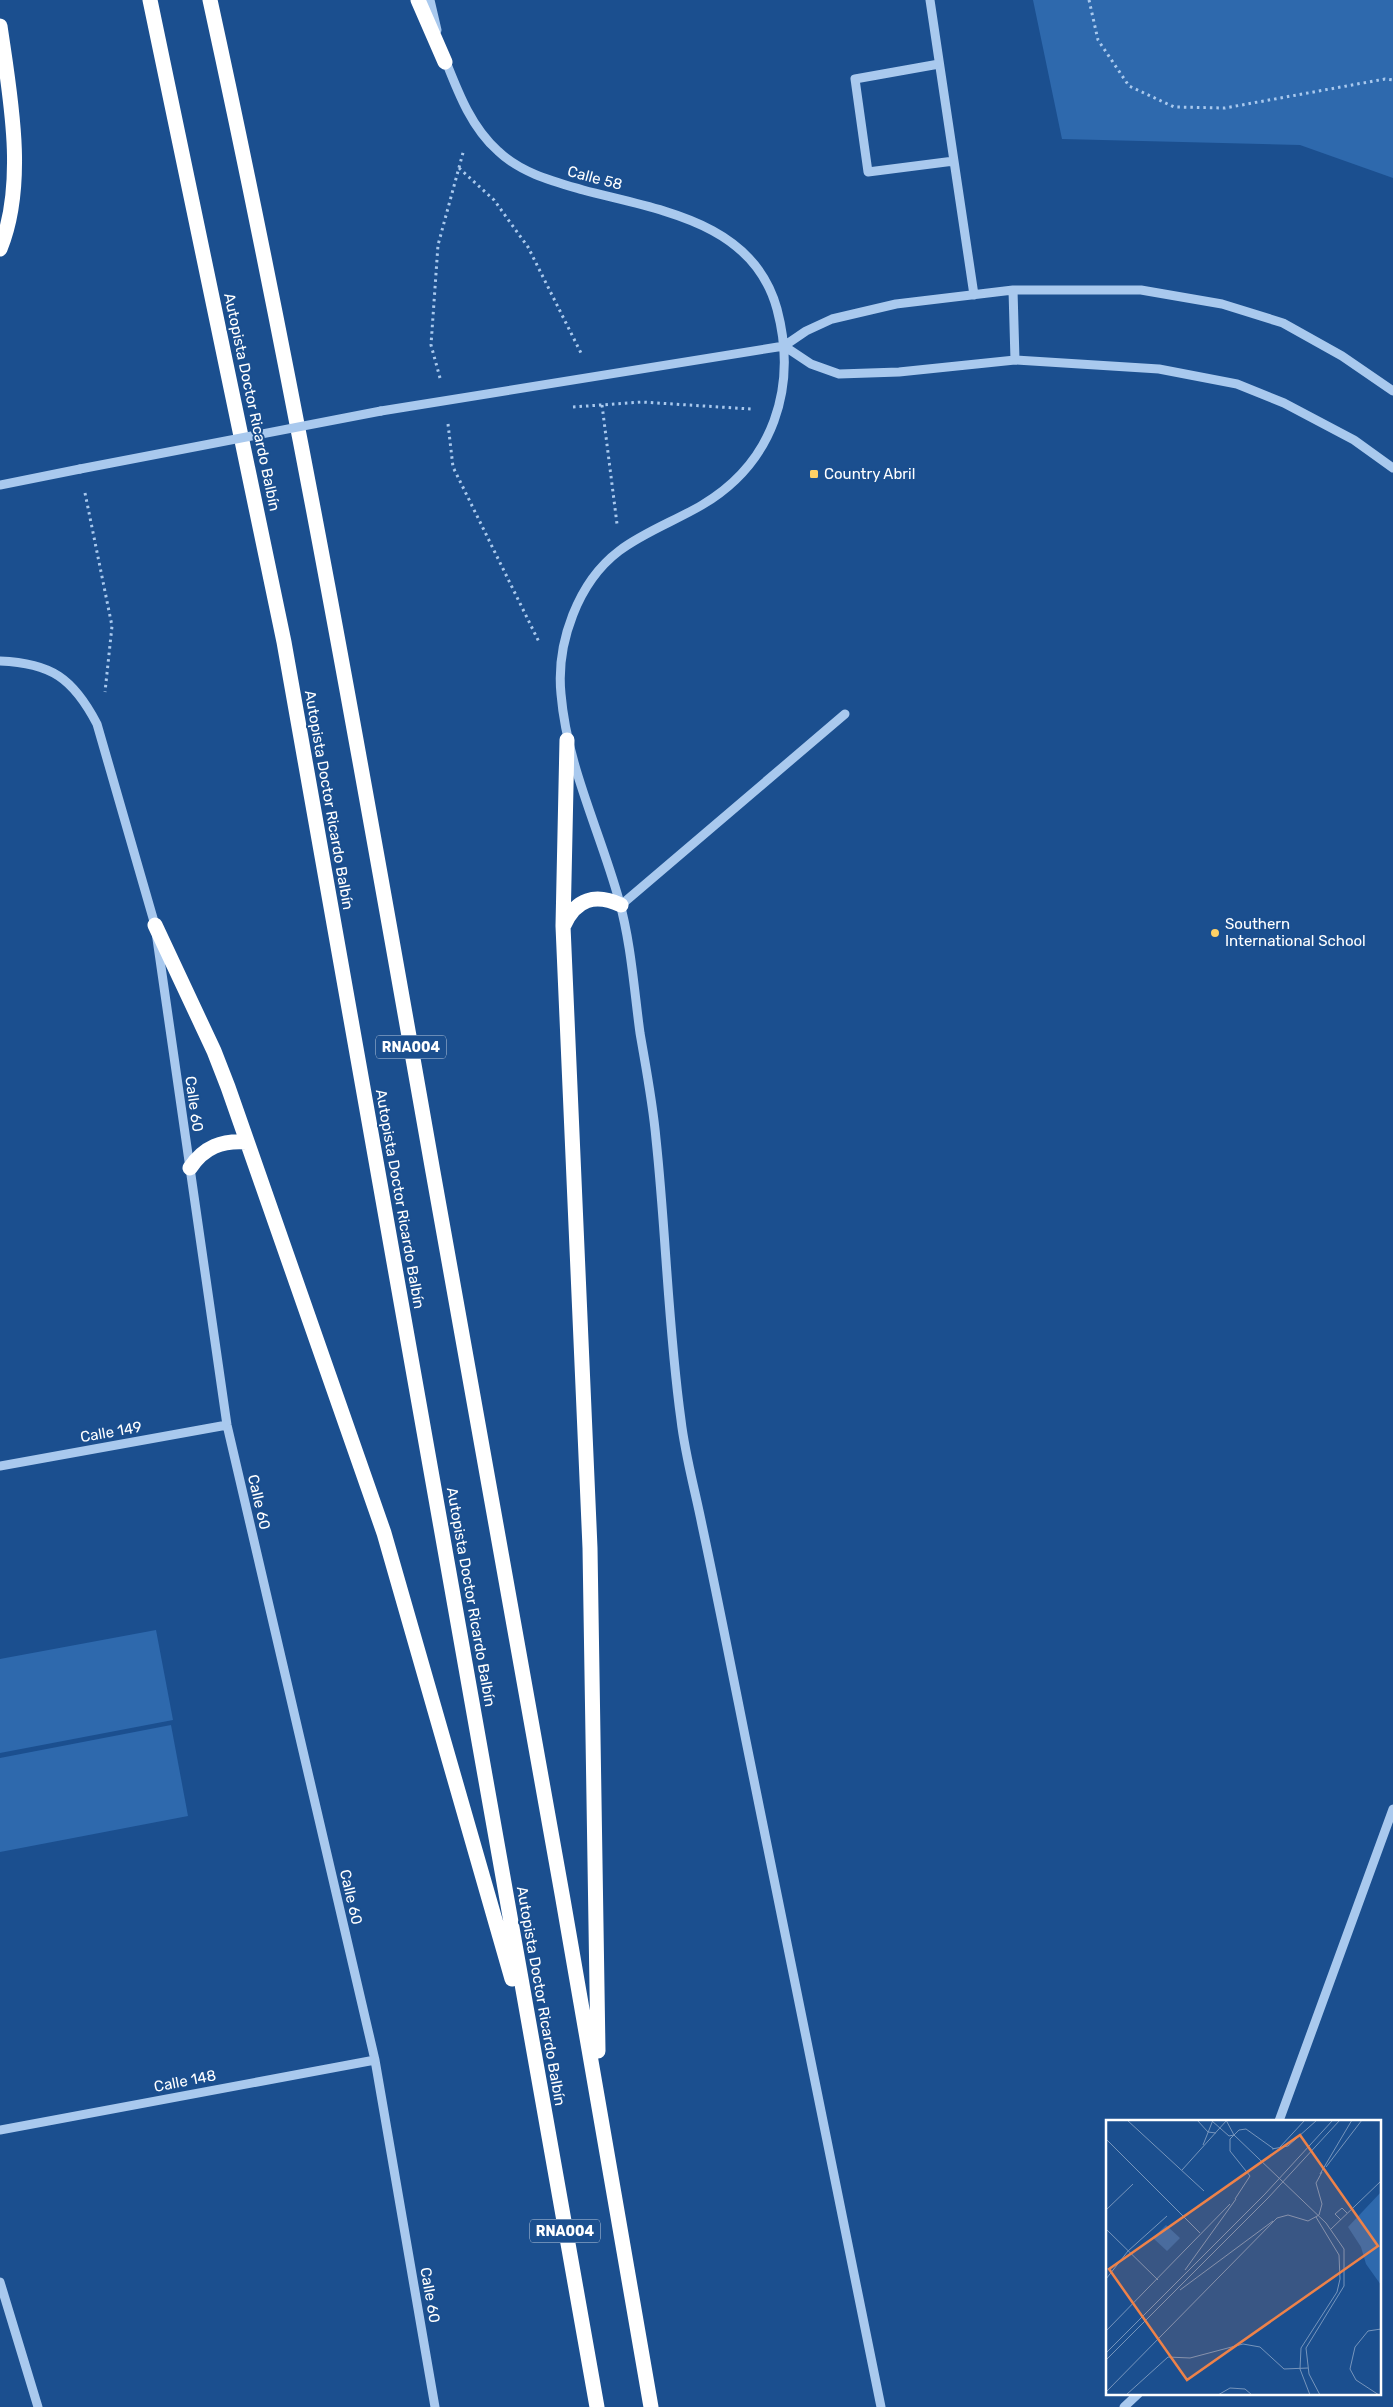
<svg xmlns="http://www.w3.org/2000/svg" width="1393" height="2407" font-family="Rubik,sans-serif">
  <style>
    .green { fill: #2e69ad }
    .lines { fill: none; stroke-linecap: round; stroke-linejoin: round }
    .path { stroke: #a9c9ee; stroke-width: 3; stroke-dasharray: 2.5 4; stroke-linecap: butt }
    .minor { stroke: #a9c9ee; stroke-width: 9 }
    .highway { stroke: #fff; stroke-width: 15 }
    .minor-bridge { stroke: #a9c9ee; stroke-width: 9 }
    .poi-dot { fill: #ffd166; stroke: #1b4f8f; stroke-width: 2 }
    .labels { text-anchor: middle; stroke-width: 4; stroke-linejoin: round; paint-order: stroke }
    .shield { fill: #1b4f8f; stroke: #bbcadd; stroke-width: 1 }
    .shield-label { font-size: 14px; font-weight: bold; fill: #fff }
    .street-label { font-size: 15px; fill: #fff; stroke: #1b4f8f }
    .poi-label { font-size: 15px; fill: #fff; stroke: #1b4f8f; text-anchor: start }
    .inset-road { fill: none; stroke: #7695bc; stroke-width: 1 }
    .view { fill: #ee8249; fill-opacity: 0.15; stroke: #ee8249; stroke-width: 2.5 }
    .inset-edge { fill: none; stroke: #fff; stroke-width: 2.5 }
  </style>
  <rect width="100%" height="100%" fill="#1b4f8f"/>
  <path class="green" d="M1033,0H1393V178L1300,145L1062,139Z
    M156,1630L173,1720L0,1753V1659Z
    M171,1725L188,1816L0,1852V1758Z"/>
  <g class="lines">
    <path class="path" d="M1089,0L1098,40L1129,86L1174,107L1225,108L1385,79L1393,80
      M459,168L494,200L528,247L582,355
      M440,378L431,345L438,245L464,149
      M602,405L617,524
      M573,407L642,402L751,409
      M448,424L453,467L539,642
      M85,493L112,626L105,692"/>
    <path class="minor" d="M430,0L437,30
      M930,0L974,295
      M445,59C458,92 471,127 498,151C521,173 552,181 583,190C658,210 753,221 777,309C798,388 773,463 702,505C675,521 644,532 619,551C578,582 556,643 561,694C567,766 600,831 619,900C631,943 634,989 640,1033C646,1068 653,1104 656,1139C666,1232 668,1327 681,1420C685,1455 695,1490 702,1525C717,1595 731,1666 745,1736C790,1960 836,2183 881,2407
      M939,64L855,79L868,172L954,161
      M1013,290L1015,360
      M784,346L811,364L839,374L899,372L1015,360L1159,369L1237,384L1284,403L1354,440L1393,468
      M381,411L784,346L806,331L832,319L896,304L1013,290H1141L1222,304L1283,323L1342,356L1393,391
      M0,485L80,469
      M0,661C51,663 73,678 97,724L155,925L227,1425L375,2060L435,2407
      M621,905L845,714
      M0,1466L227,1425
      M1279,2121L1393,1809
      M0,2130L375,2060
      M0,2282L38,2407
      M1124,2407L1139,2393"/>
    <path class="highway" d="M150,0L284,642L597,2407
      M210,0C295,388 364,780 433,1172C507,1583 581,1995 651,2407
      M418,0L445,62
      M0,26C10,95 27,183 0,249
      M567,740L563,926L590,1548L598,2051
      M155,925L214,1051L228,1087L384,1533L512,1979
      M564,925C576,899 595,893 621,905
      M190,1168C204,1147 222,1140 247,1142"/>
    <path class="minor-bridge" d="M80,469L381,411"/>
  </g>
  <g class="poi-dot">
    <rect x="809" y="469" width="10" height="10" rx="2.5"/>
    <circle cx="1215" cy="933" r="5"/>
  </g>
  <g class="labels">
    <g class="shield">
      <rect x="376" y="1035.5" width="70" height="23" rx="4"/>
      <rect x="530" y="2219.5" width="70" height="23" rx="4"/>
    </g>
    <g class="shield-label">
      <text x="411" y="1052">RNA004</text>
      <text x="565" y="2236">RNA004</text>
    </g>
    <g class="street-label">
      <text transform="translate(595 178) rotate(15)" y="5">Calle 58</text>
      <text transform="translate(252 402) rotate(78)" y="5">Autopista Doctor Ricardo Balbín</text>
      <text transform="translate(329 800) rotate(80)" y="5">Autopista Doctor Ricardo Balbín</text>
      <text transform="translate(194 1104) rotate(82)" y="5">Calle 60</text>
      <text transform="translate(400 1199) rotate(80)" y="5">Autopista Doctor Ricardo Balbín</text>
      <text transform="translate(111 1432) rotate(-10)" y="5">Calle 149</text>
      <text transform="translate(259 1502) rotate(77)" y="5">Calle 60</text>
      <text transform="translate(471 1597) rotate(80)" y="5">Autopista Doctor Ricardo Balbín</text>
      <text transform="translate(351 1897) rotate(77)" y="5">Calle 60</text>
      <text transform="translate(541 1996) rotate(80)" y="5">Autopista Doctor Ricardo Balbín</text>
      <text transform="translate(185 2081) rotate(-11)" y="5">Calle 148</text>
      <text transform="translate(430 2295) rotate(80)" y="5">Calle 60</text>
    </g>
    <g class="poi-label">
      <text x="824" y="479">Country Abril</text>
      <text x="1225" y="929">Southern<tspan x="1225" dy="17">International School</tspan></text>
    </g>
  </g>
  <g transform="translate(1106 2120)">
    <rect width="275" height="275" fill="#1b4f8f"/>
    <path d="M275,72V165L260,144L255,127L242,107ZM60,105L74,118L61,131L47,118Z" fill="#2e69ad"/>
    <path class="inset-road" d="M21,0L98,71M91,0L102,12L110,13M120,0L128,15L220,103L238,129V166L200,228L203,254L214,275M106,1L123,16L128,15M0,19L94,113M97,25L107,0M174,27L199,0M166,29L182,26L211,0M220,47L256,0M76,50L121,0M214,54L246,0M129,79L144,56L124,31V19L133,10L140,9L168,29M0,90L27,64M235,100L229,94L236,88L241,93M0,109L52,160M225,109L275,61M79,150L130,79M0,159L22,131L61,96M74,170L167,101M0,211L124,84M0,233L159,74L227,0M0,240L162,78L234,0M0,272L171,98L182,95L202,101L213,95L216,84L210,63L216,52M20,275L62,237L84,238L137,224L154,227L178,249L202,248M112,275L124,268L139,269L146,275M204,275L194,249L195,228L231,172L234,159L233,135L210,97M273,275L250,260L244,249L249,227L262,211L275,209"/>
    <path class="view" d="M194,15L272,126L81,260L3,149Z"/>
    <rect width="275" height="275" class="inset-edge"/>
  </g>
</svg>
